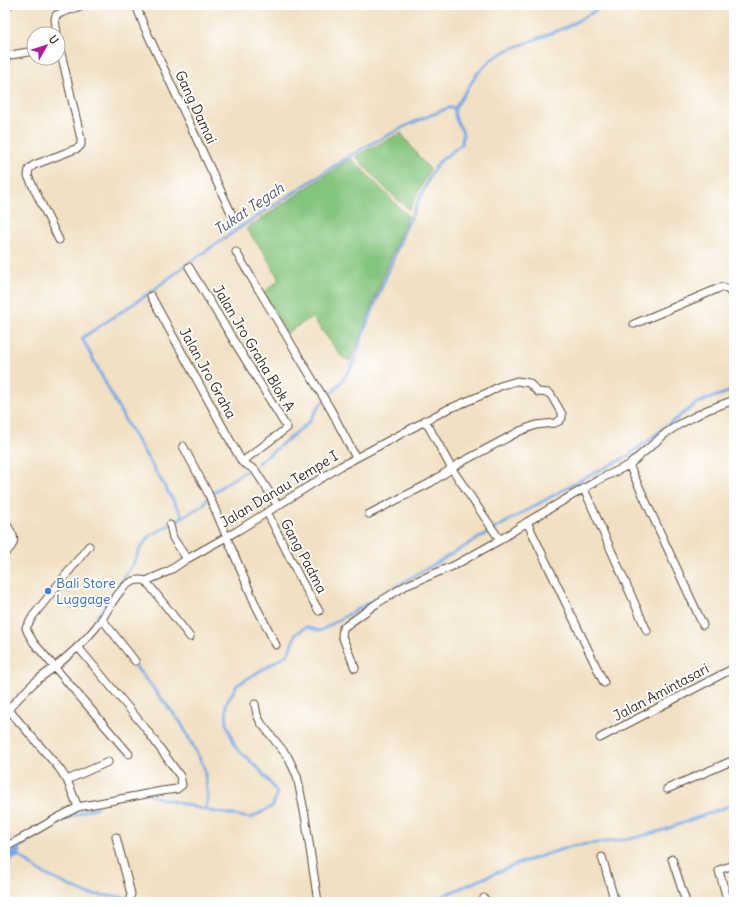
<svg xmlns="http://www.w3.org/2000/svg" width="739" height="907" font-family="Delius,sans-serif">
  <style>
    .green { fill: #84c57d; stroke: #60784e }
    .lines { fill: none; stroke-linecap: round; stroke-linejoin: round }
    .stream { stroke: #79aae4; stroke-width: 3 }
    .river { stroke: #79aae4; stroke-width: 17 }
    .minor-casing { stroke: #564537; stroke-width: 9 }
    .minor { stroke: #fff; stroke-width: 7 }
    .shop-dot { fill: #3f7fe0; stroke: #fff; stroke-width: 1.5 }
    .labels { text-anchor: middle; stroke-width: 4; stroke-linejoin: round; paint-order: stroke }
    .street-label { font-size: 14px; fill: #3b2a1e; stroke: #fff }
    .shop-label { font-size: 14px; fill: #366cbe; stroke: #fff; text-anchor: start }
    .water-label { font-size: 15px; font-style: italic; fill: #545d6d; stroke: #fff }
  </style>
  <rect width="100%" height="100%" fill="#fff"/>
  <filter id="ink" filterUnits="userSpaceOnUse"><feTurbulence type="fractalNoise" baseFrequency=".025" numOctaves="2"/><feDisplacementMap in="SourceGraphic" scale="8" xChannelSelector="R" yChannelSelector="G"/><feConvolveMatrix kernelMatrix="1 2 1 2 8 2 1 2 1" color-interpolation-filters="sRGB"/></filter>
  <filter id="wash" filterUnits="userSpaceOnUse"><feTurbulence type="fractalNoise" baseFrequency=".012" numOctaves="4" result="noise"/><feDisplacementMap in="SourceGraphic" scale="16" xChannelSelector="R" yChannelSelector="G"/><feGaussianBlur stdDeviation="0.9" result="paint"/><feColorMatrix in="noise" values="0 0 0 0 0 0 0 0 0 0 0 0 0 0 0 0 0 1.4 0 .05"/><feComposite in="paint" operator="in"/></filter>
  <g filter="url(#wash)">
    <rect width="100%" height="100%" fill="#f1e0c2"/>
    <path class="green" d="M401,133L423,162L430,169L410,208H407L386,189L356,157L357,155Z
      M351,158L408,216L384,274L358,343L350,361L342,357L312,317L287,333L263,293L279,280L265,254L246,229Z"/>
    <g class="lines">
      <path class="stream" d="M258,463L301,429L309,422L319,406L339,385L350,369L355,359L362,337L385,279L404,232L432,172L439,162L462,144C462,141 463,137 463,134C461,124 453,121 455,108L477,74L492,59L508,50L567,27L605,5
        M183,517L126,422L82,338L154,290L183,267L241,227L339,163L363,148L412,123L448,108H455
        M96,617L102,611L133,564L140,549L150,536L203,505C212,490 231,481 246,471
        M132,662L181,723L204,767L208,798L205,810
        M149,795L205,810L251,818L273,806L277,792L259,769L236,748L227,725L226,704L237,685L288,654L296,634L306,627L320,631L515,517L584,478L628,456L697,403L734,390
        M97,807C65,816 41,833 13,851L42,873L87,894L124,897L133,902
        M401,902L435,899L517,864L572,846L630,839L661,831L734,804"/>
      <path class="river" d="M5,853L13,851"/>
    </g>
  </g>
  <g filter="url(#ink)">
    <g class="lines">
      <g class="minor-casing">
        <path id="minor" d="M136,5L144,26L234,219
          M5,6L9,5
          M57,34L55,19L56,15L83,5
          M58,40L81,139V145L78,148L34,165L29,169L28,176L59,240
          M5,56L34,51
          M236,252L331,410L356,458
          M189,267L287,428L242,462L255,470L278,506
          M151,296L242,462
          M634,324L722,287L729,290L734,298
          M425,420L452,469L500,540
          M183,446L208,493L256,606L276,645
          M629,465L703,625
          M584,489L647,631
          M267,512L302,582L319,611
          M5,522C14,535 19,542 5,553
          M527,522L604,683
          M170,525L173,538L187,559
          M89,546L33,616L26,628L28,633L34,643L129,754
          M146,581L190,637
          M102,619L135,661
          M355,668L342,636L343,628L376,604L405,586L455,565L500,540L527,522L600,479L629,465L666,433L680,424L707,410L734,400
          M255,704L257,715L261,723L288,757L297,776L305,816L318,902
          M8,709L59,768L67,780L78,807
          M5,713C16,701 27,688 40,678C62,662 84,644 100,622C111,607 123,574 146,581L169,571L187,559L237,531L341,466L446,410L487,393L500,386L517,381L529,383L538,392L549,393L551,395L562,414V418L559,421L555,423L536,425L520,431L460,463L430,483L369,514
          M600,738L734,668
          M67,780L108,762
          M667,789L734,760
          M116,837L131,894L129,902
          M5,844L9,845L17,841L57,818L78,807L162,791L177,789L182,785L180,776L146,729L78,647
          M602,857L615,902
          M672,859L686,902
          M484,898L486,902
          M728,902L719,871L721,869L731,866"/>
      </g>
      <use href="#minor" class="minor"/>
    </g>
  </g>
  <circle class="shop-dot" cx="48" cy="591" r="4"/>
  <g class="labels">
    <g class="street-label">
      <text transform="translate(196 107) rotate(65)" y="5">Gang Damai</text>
      <text transform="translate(254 348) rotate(59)" y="5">Jalan Jro Graha Blok A</text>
      <text transform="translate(208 373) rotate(61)" y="5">Jalan Jro Graha</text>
      <text transform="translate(279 489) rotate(-31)" y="5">Jalan Danau Tempe I</text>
      <text transform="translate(304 556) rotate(62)" y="5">Gang Padma</text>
      <text transform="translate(661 692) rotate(-28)" y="5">Jalan Amintasari</text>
    </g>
    <g class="shop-label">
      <text x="56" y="588">Bali Store<tspan x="56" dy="16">Luggage</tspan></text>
    </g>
    <g class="water-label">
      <text transform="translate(249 209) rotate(-34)" y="5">Tukat Tegah</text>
    </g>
  </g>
  <rect width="739" height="907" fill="none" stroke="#fff" stroke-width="20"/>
  <g transform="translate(46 46) rotate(51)"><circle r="19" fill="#ffffff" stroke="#b1aaa5"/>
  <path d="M0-3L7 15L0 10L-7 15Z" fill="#b5179e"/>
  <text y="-6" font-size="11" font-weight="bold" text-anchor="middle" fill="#3b2a1e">U</text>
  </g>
</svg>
